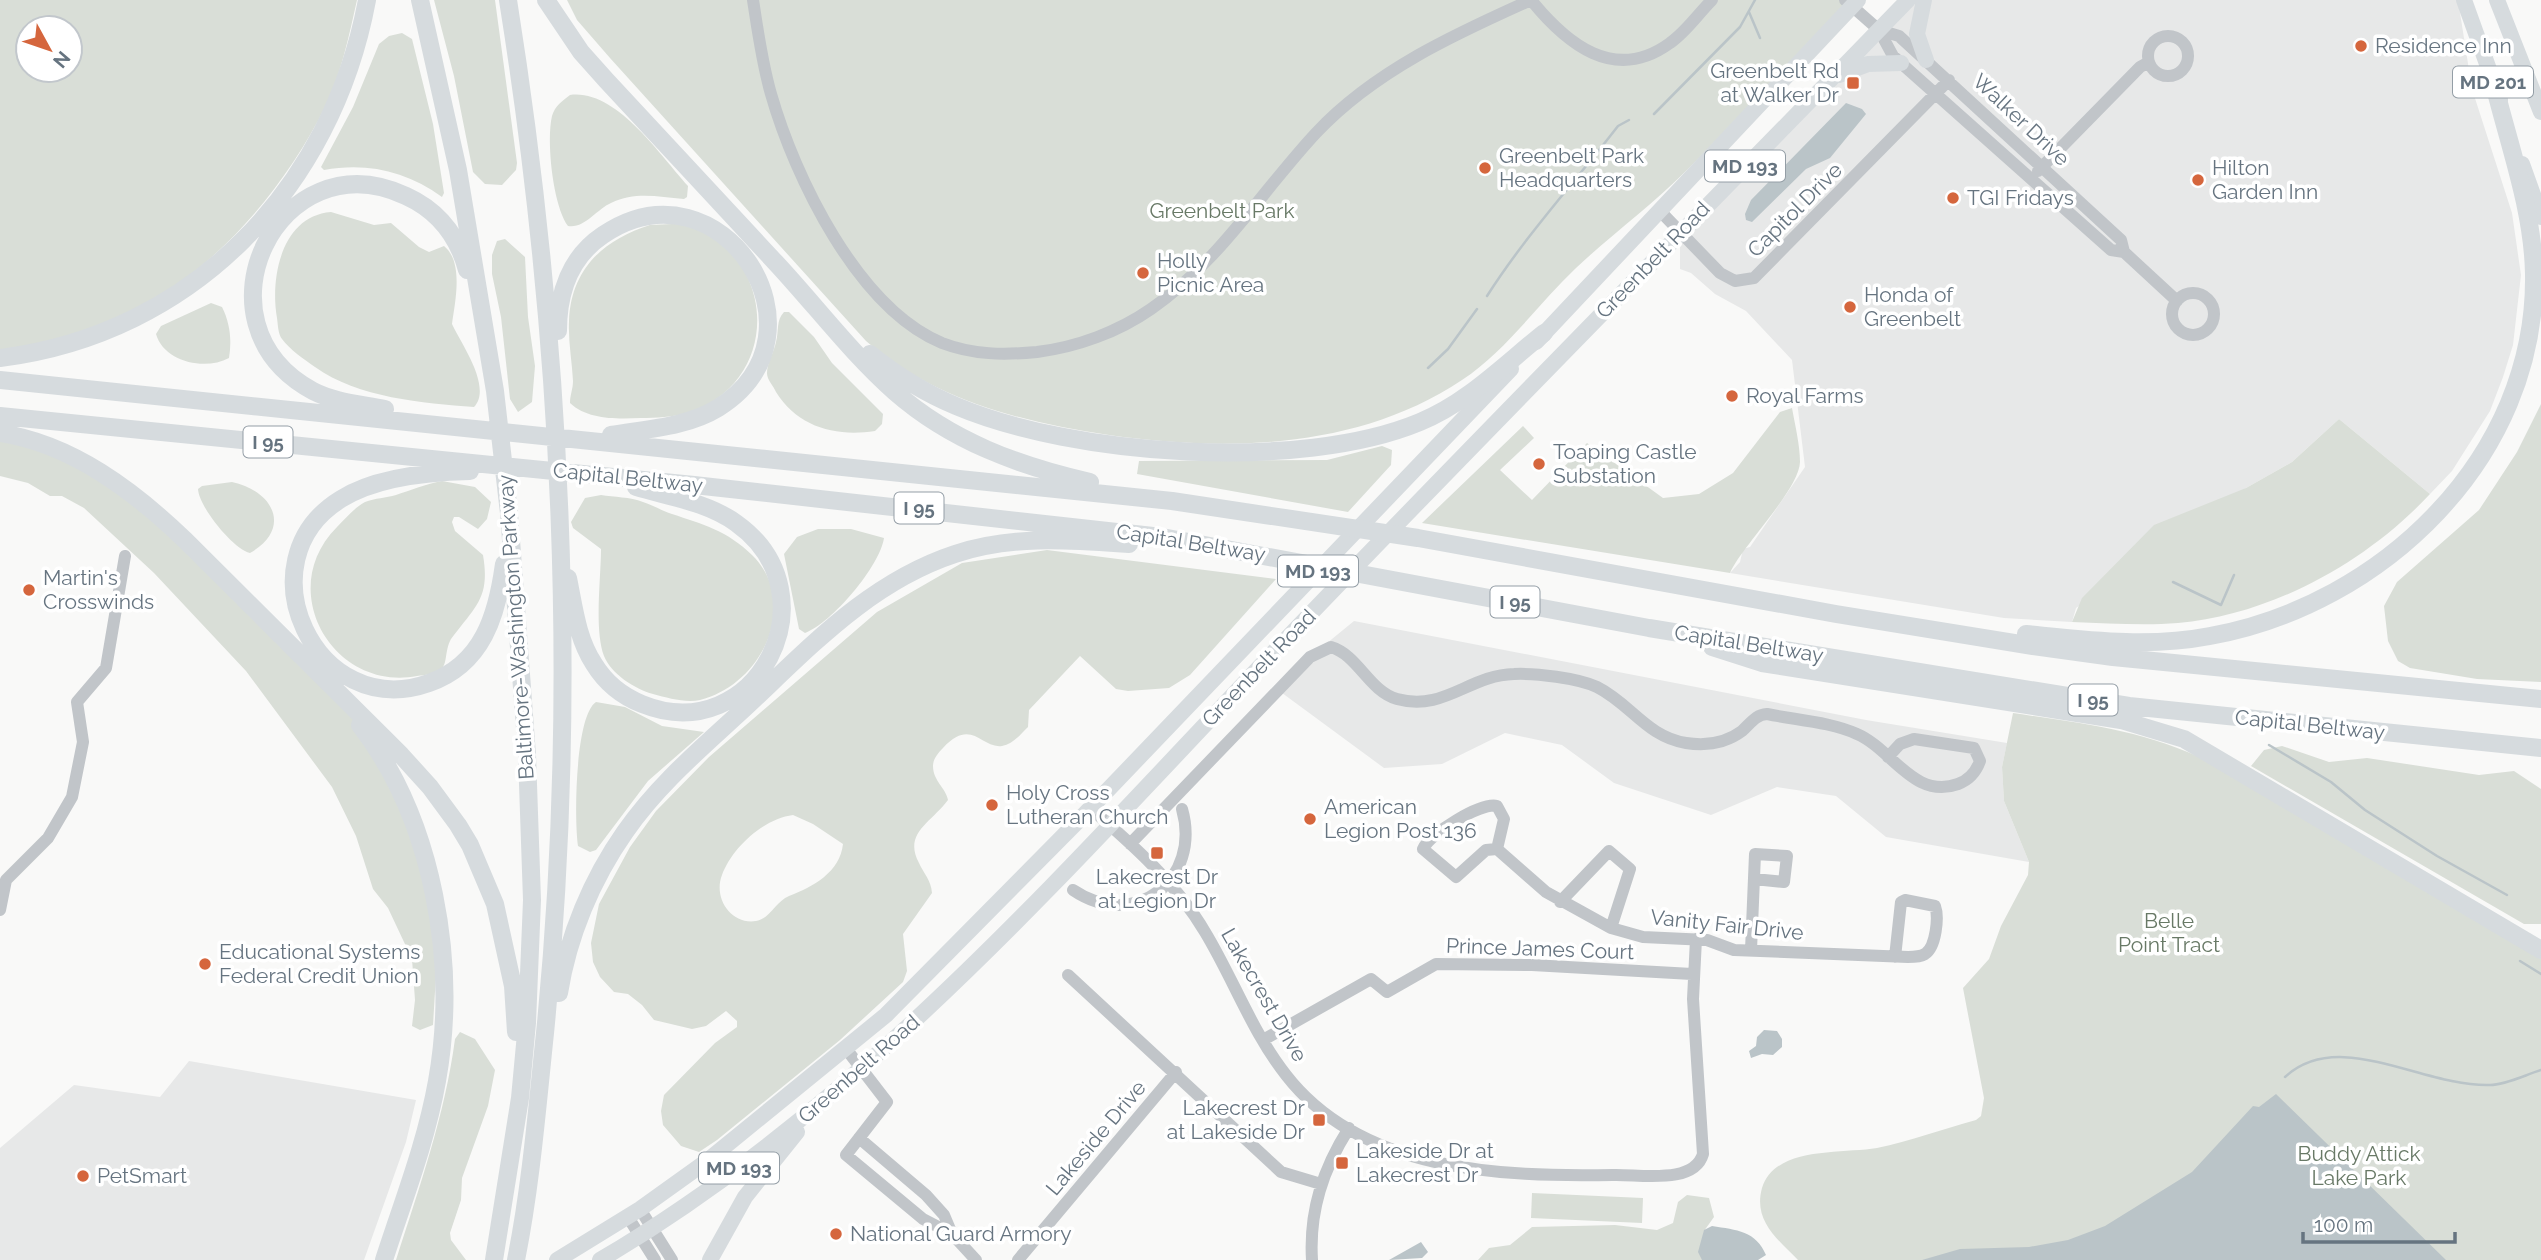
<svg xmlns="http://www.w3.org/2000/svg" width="2541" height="1260" font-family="Raleway,sans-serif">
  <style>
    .built { fill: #e7e8e8 }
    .green { fill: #d9ded7; fill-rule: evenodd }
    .water { fill: #bac4c8 }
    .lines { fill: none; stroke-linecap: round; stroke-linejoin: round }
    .stream { stroke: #bac4c8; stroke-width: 2.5 }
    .minor { stroke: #c1c5c9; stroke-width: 12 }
    .major { stroke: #d6dbde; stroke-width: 16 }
    .highway { stroke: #d6dbde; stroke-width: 18 }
    .poi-dot { fill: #d5663d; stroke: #fff; stroke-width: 2.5 }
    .labels { text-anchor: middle; stroke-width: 7; stroke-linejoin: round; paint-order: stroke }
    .shield { fill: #fff; stroke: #949ea6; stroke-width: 2 }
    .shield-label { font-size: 19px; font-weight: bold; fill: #667480 }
    .poi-label { font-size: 21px; fill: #667480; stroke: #fff; text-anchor: start }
    .street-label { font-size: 21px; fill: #667480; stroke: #fff }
    .park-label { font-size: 21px; fill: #687966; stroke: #fff }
  </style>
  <rect width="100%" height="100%" fill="#f9f9f8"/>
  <path class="built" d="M1908,0H2458L2472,89L2512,213L2521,275L2513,345L2503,377L2490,411L2452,471L2430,494L2339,419L2292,462L2246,488L2076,608L2072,622L2004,618L1730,573L1740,562L1743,549L1750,547L1805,467L1792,360L1746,311L1715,294L1691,273L1680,269V232Z
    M1354,621L1866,720L2007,743L2002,767L2004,801L2029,862L1886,837L1836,796L1777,787L1711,815L1614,783L1562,745L1505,733L1442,764L1384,768L1278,690L1310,657Z
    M189,1061L416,1100L406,1142L364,1260H0V1148L74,1085L160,1097Z"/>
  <path class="green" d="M0,0H357C349,36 341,74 325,107C276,206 187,302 78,334C52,342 26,346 0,351ZM28,28H70V70H28Z
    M434,0H495L517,163L516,170L502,185L485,184L473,172L454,76Z
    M567,0H1848C1794,57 1741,115 1686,171C1651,206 1611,235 1576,268C1538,304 1506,351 1462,380C1359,449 1228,452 1109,435C1021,422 934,400 866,341L610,58L577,20Z
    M402,33L412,39L433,124L444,193L442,197C407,171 366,162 324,170L321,167L353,107L379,44L389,36Z
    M570,95C616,89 659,154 688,186L687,197L684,199C658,197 636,191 611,203C597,209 584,229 568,226C553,206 546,141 552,116C555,106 562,101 570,95Z
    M331,212L374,225L391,223L419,247L429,252L444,246C464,262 455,302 452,324C460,342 493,387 474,407C423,403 358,398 315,367C305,360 289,349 282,339C278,334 278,325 277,318C270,279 281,216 331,212Z
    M650,225C660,225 673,223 683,225C711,230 735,251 747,276C773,331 748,394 688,413C673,417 656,418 641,418C617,419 588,420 570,403C570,395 573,389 573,381C572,361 568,341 569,321C571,269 603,240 650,225Z
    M505,239L525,257L528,317L535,366L532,402L518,412L510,399L501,317L492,274V255L497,241Z
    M211,303L222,307C230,323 232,340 229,358C205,371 164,362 156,334L161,326Z
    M784,312H789L814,337L832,363L883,414L882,424L875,431C835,437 798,427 776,392C773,385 767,380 767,373C767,363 774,352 776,342C779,331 776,320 784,312Z
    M2541,404V682L2477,679L2410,668L2398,661L2388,641L2384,606L2397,582L2479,510L2517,452Z
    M1792,408C1795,425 1800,445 1800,462C1799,490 1742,546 1730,573L1422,523L1523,426L1534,438L1500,470L1532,500L1587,443L1663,498L1699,494L1733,473L1780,412Z
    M2339,419L2430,494C2367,562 2271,615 2178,623C2143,626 2107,623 2072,622L2082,598L2154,525L2246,488L2292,462Z
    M0,433L101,473L325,681L367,735L399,794L439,925L433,1025L420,1030L412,1026L415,1000L412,959L388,908L373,889L356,836L332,787L246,671L154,573L84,508L62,496H50L28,483L0,476Z
    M1382,446L1392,450L1391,465L1348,512L1137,474L1139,461L1327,460Z
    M442,481L475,487L491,502L487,519L478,529L459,517H454L452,522L455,531L483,555C490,596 477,605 454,635C444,646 448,663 442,668C436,674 426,675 417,676C333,692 274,590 337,527C346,518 354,508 365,502C375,498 386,498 396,495C411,490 426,484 442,481Z
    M232,482C273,491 293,528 250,553C233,549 199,507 198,489L202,486Z
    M601,495C614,497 630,497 643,502C653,505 662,511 672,514C702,524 728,531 752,555C801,603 762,685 700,700C685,703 668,698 653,694C635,689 611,674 604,656C594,630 601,578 601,549L573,528L571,522L585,498Z
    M818,529H851L884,538C880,566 832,623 805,633L799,629L784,554L797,537Z
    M1047,550L1276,579L1190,675L1169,688L1128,691L1116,689L1080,656L1029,710L1028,727C1021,734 1013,744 1002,746C981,749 972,717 943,748C938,753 933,759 933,766C933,781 946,788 948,800C931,823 903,833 919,863C924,874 931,880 932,893L903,934L907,971L903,982L840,1040L717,1140L699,1152L681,1146L663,1125L661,1111L664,1095L715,1043L737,1027V1021L726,1011L706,1026L692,1029L654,1020L642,1005L628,994L614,992L600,977L593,962L591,943L599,904L630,847L656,811L709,757L877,612L962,563ZM793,815L813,824L843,844C840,872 813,887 789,896C776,901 770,919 756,921C731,925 713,898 722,875C732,848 763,819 793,815Z
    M596,702L625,707L662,726L704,732L648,781L596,850L590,852L578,846C574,820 575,716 596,702Z
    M2013,713C2085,724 2144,730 2210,762L2541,959V1260H1798C1777,1239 1753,1220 1762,1188C1775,1146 1841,1154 1877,1148C1910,1141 1943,1129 1976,1120L1981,1116L1984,1098L1963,988L1989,959L2001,926L2028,875L2029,862L2004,801L2002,767Z
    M2282,746L2329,762L2367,758L2479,775L2514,771L2541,789V924H2524L2251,766L2264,750Z
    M460,1032L475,1039L495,1070L488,1106L462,1178L461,1200L450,1233L451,1240L466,1260H396C419,1188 445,1115 455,1039Z
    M1532,1193L1643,1198L1642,1223L1531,1218Z
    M1687,1195L1709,1198L1714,1217L1704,1231L1702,1260H1478L1489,1248L1510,1245L1532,1227L1615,1225L1657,1230L1673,1223L1678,1202Z"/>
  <path class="water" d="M1846,103L1862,109L1866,114L1830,158L1806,169L1752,222L1746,220L1745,214L1751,200Z
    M1764,1030L1777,1031L1782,1039V1047L1773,1055L1762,1054L1751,1058L1749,1051L1756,1046L1757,1037Z
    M2276,1094L2446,1260H1922L1960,1249L2029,1247L2068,1240L2105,1226L2192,1172L2253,1106L2259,1107Z
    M1712,1226C1737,1230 1756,1231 1766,1255L1758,1260H1702L1698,1252L1704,1230Z
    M1421,1242L1428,1252L1422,1258L1389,1260Z"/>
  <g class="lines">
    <path class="stream" d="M1749,12L1760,38
      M1654,114L1740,27L1755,0
      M1487,296C1526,235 1574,183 1618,126L1629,120
      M1428,368L1448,349L1477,309
      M2173,582L2221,605L2234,575
      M2269,745L2331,782L2365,810L2437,856L2507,895
      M2520,961L2541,974
      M2285,1077C2339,1027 2422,1087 2490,1085C2506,1085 2525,1075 2541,1070"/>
    <path class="minor" d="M753,0C758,32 762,63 771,94C795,178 858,308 942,343C973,355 1004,355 1037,352C1077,347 1118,332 1151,309C1218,263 1262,191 1316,133C1374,71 1455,34 1531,0C1566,43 1614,84 1670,43C1686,32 1698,14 1712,0
      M1845,0L1879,30L1893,56L2111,250L2124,252
      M1879,30L1899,36L2121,240L2124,252L2177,301
      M2148 56a20 20 0 1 1 40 0a20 20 0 1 1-40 0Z
      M2038,171L2140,67L2149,62
      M1660,211L1720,273L1735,281L1754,278L1949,80
      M2172 314a21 21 0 1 1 42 0a21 21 0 1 1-42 0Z
      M1090,808C1132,844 1177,884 1205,932C1233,978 1252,1032 1286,1075C1361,1172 1501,1177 1613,1175C1640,1174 1694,1185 1703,1154L1693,999L1696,939
      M1130,844L1310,657L1331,647C1358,655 1369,691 1397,699C1444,712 1469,675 1514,674C1535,673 1578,678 1597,687C1631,704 1647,737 1686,743C1706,746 1726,743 1742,731C1751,723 1755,715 1767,714C1796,720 1831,722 1857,734C1892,749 1914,800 1958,784C1969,780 1976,772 1980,761L1974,748L1914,739L1900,744L1888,757
      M1497,849L1486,850L1456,877L1423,849C1429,834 1481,802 1497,806L1504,819L1497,849L1546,892L1611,928L1643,937L1707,940L1734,950L1908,957C1913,957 1920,957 1925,954C1936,947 1939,917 1935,906L1905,900L1901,902L1895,957
      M1073,890C1135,932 1202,879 1182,809
      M1560,902L1609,851L1630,869L1611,928
      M0,910L6,880L48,838L72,797L83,742L77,702L106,668L125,556
      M1751,950L1755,854L1787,856L1784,882L1754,879
      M1068,975L1281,1172L1321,1184
      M1263,1040L1371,979L1387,992L1436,964L1532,965L1692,974
      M847,1050L887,1102L846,1155L923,1219L952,1234
      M859,1138L926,1195L944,1215L952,1234L976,1260
      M640,1209L672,1260
      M628,1217L655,1260
      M1018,1260L1176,1072
      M1312,1260C1309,1211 1323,1169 1349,1128"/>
    <path class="major" d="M1924,0L1917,34L1926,60
      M2464,0L2500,100
      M2497,0L2541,112
      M1839,75L1868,64L1901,63
      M2522,164L2541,217
      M1536,342L1858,0
      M557,1260L640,1209L707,1161L886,1015L1080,819L1511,369
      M600,1260C862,1106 1063,873 1270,656C1481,435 1696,219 1908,0
      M710,1260L745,1197L797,1132"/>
    <path class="highway" d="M420,0L458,170L495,391L509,513L527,755L532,900L527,1023L520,1098L494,1260
      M508,0C562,339 579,691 545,1033C537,1109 531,1185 516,1260
      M546,0L581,52L606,80C663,141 720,202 776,263C816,306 851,353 895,392C951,441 1019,466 1090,482
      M558,331C558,293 570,257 603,235C721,155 837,334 718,408C687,427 647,429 611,435
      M870,354C896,375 925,393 956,406C1074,456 1300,472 1420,422C1467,403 1505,364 1544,333
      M0,358C193,334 332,188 367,0
      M0,380L1172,501L1418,538L1836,614L2033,646L2113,657L2541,699
      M385,409C361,404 334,402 313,391C187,323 279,136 406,196C439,211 458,236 467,270
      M0,416L694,485L1162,537L1649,628L2129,706L2541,748
      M0,433C72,444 134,491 185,540L401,755L430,787L458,825L470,845L495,904L513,986L516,1032
      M470,471C429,472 376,477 341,499C240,561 316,723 429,683C483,664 497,615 504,564
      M568,578C574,607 577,638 594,664C605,682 622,696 642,704C755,750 837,595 736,523C707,502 669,497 636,487
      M2026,634C2087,640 2148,648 2210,636C2382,605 2537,457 2534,274C2533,211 2510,148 2495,88
      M1712,647L1762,663L2121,720L2184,739L2541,950
      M360,725C434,821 458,964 437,1081C426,1143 403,1201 384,1260
      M559,993C568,936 592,879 625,832C659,783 704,746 747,706C811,646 870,582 955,554C1012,535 1070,540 1129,544"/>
  </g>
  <g class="poi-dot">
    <circle cx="2361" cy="46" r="7"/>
    <rect x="1846" y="76" width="14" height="14" rx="3.5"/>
    <circle cx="1485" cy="168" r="7"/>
    <circle cx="2198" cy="180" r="7"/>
    <circle cx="1953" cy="198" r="7"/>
    <circle cx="1143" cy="273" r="7"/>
    <circle cx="1850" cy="307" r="7"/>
    <circle cx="1732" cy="396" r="7"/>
    <circle cx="1539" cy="464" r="7"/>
    <circle cx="29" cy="590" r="7"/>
    <circle cx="992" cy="805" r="7"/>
    <circle cx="1310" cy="819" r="7"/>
    <rect x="1150" y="846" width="14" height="14" rx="3.5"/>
    <circle cx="205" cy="964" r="7"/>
    <rect x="1312" y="1113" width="14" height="14" rx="3.5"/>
    <rect x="1335" y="1156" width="14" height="14" rx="3.5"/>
    <circle cx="83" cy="1176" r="7"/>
    <circle cx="836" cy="1234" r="7"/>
  </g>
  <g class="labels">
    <g class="shield">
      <rect x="2453" y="66.5" width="80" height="31" rx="5"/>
      <rect x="1705" y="150.5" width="80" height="31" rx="5"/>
      <rect x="243.5" y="426.5" width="49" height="31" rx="5"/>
      <rect x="894.5" y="492.5" width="49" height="31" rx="5"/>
      <rect x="1278" y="555.5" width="80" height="31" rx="5"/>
      <rect x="1490.5" y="586.5" width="49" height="31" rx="5"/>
      <rect x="2068.5" y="684.5" width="49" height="31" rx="5"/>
      <rect x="699" y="1152.5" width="80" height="31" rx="5"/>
    </g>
    <g class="shield-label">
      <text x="2493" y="89">MD 201</text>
      <text x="1745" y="173">MD 193</text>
      <text x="268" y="449">I 95</text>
      <text x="919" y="515">I 95</text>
      <text x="1318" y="578">MD 193</text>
      <text x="1515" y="609">I 95</text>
      <text x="2093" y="707">I 95</text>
      <text x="739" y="1175">MD 193</text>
    </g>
    <g class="poi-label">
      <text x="2375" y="53">Residence Inn</text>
      <text x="1839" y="78" text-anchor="end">Greenbelt Rd<tspan x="1839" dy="24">at Walker Dr</tspan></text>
      <text x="1499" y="163">Greenbelt Park<tspan x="1499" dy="24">Headquarters</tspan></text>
      <text x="2212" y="175">Hilton<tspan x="2212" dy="24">Garden Inn</tspan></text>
      <text x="1967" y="205">TGI Fridays</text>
      <text x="1157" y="268">Holly<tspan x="1157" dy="24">Picnic Area</tspan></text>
      <text x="1864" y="302">Honda of<tspan x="1864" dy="24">Greenbelt</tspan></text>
      <text x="1746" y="403">Royal Farms</text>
      <text x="1553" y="459">Toaping Castle<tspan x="1553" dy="24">Substation</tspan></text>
      <text x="43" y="585">Martin's<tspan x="43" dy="24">Crosswinds</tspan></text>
      <text x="1006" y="800">Holy Cross<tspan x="1006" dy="24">Lutheran Church</tspan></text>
      <text x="1324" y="814">American<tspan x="1324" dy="24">Legion Post 136</tspan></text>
      <text x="1157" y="884" text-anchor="middle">Lakecrest Dr<tspan x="1157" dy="24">at Legion Dr</tspan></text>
      <text x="219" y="959">Educational Systems<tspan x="219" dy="24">Federal Credit Union</tspan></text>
      <text x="1305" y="1115" text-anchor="end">Lakecrest Dr<tspan x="1305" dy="24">at Lakeside Dr</tspan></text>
      <text x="1356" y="1158">Lakeside Dr at<tspan x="1356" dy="24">Lakecrest Dr</tspan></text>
      <text x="97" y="1183">PetSmart</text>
      <text x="850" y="1241">National Guard Armory</text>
    </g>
    <g class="street-label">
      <text transform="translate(2021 120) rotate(43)" y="7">Walker Drive</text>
      <text transform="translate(1795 210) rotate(-45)" y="7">Capitol Drive</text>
      <text transform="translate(1653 260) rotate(-46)" y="7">Greenbelt Road</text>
      <text transform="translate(628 478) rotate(6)" y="7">Capital Beltway</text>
      <text transform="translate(1191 543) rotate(9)" y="7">Capital Beltway</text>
      <text transform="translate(516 627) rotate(-94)" y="7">Baltimore-Washington Parkway</text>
      <text transform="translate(1749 644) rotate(9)" y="7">Capital Beltway</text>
      <text transform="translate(1259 668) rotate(-46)" y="7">Greenbelt Road</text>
      <text transform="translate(2310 725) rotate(6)" y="7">Capital Beltway</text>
      <text transform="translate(1727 925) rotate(6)" y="7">Vanity Fair Drive</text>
      <text transform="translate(1540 949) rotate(2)" y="7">Prince James Court</text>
      <text transform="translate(1264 995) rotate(60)" y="7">Lakecrest Drive</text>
      <text transform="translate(859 1069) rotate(-41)" y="7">Greenbelt Road</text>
      <text transform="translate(1096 1138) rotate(-50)" y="7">Lakeside Drive</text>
    </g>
    <g class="park-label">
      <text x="1222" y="218">Greenbelt Park</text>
      <text x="2169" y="928">Belle<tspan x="2169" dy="24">Point Tract</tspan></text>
      <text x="2359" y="1161">Buddy Attick<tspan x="2359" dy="24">Lake Park</tspan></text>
    </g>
  </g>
  <g transform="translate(49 49) rotate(130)"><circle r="33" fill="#ffffff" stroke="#c2c7cc" stroke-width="2"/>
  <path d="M0-5L12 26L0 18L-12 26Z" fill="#d5663d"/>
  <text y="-10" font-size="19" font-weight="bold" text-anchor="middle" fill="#667480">N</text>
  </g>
  <path d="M2303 1232v10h152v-10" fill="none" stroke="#667480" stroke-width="3.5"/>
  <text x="2314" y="1232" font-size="21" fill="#667480" stroke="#ffffff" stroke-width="5" paint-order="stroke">100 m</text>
</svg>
